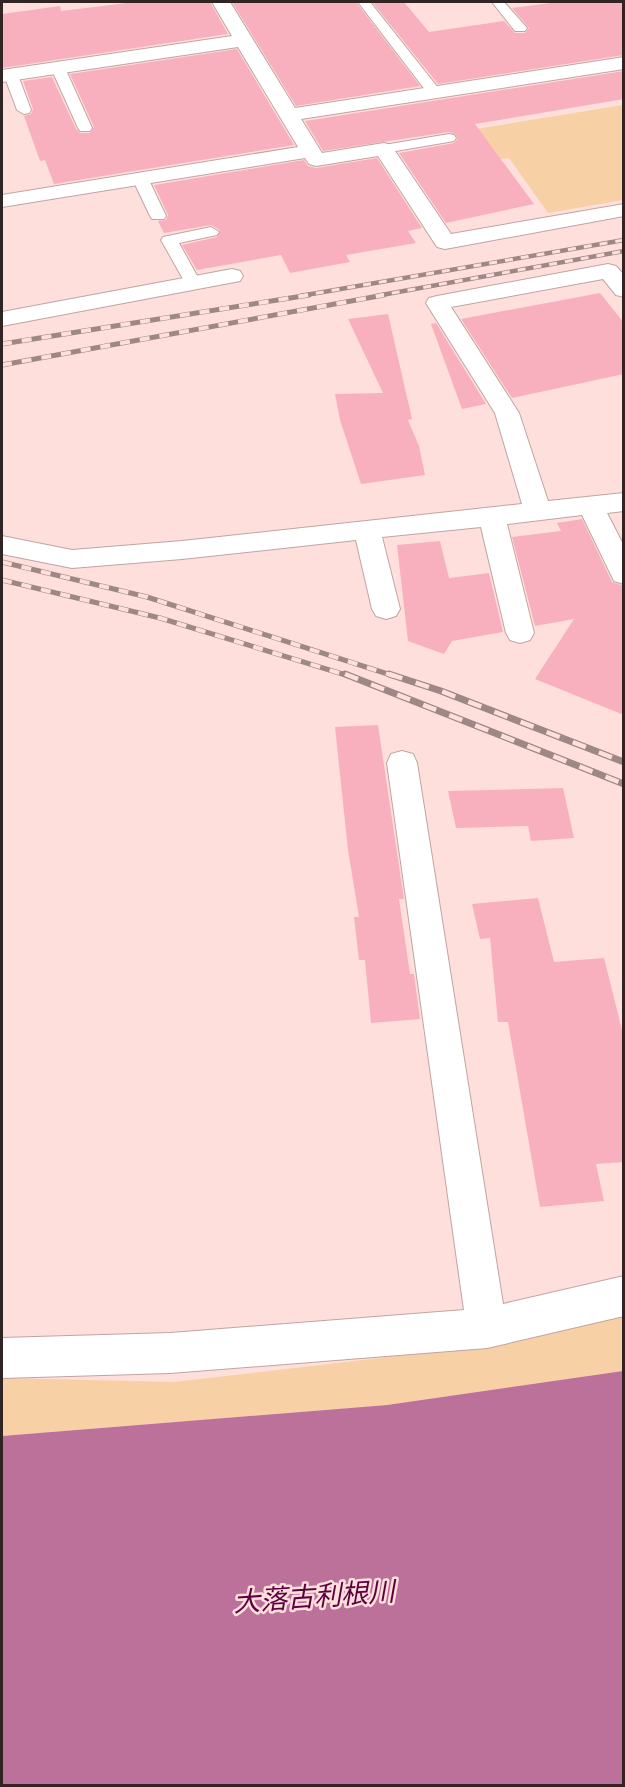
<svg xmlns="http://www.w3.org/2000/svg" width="625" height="1787" font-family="Lora,'Noto Sans JP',serif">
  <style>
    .green { fill: #f7d0a6 }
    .water { fill: #bc719a }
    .building { fill: #f9b0be }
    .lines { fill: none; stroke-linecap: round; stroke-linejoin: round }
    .lane-casing { stroke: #c1a4a0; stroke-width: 2 }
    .street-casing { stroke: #c1a4a0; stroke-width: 2 }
    .lane { fill: #fff; fill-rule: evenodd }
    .street { fill: #fff; fill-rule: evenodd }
    .rail-far2-casing { stroke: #9e8885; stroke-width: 4.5 }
    .rail-far1-casing { stroke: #9e8885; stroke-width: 5 }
    .rail-casing { stroke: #9e8885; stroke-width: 7 }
    .rail-far2 { stroke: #fedfdb; stroke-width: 3; stroke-dasharray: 8; stroke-linecap: butt }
    .rail-far1 { stroke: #fedfdb; stroke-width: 4; stroke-dasharray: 10; stroke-linecap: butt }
    .rail { stroke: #fedfdb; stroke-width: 4.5; stroke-dasharray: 14; stroke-linecap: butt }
    .labels { text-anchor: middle; stroke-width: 5; stroke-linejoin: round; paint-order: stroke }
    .near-water-label { font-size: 27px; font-style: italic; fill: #5e0040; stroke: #fedfdb }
  </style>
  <rect width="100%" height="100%" fill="#fedfdb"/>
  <path class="green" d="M623,105V200L548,213L509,158L475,163L452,133Z
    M623,1313V1371L387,1405L2,1436V1378L174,1382L482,1346Z"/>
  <path class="water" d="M623,1371V1785H2V1436L387,1405Z"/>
  <path class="building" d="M135,2H210L228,34L2,68V14L60,6L61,11Z
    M232,2H356L420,86L296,106Z
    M372,2H404L429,32L504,21L515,33H525L529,28L512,8L559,2H624V55L438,84Z
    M237,49L294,145L54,184L45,160L40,161L24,116L31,114L33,109L23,81L52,77L76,129L80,133H90L94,127L70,74Z
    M624,71V99L475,124L534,204L446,223L399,153L454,143L458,139L456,134L449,132L323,151L305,121Z
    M377,158L422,228L408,231L416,243L346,255L350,262L290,273L281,255L197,270L182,245L217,237L220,230L211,225L164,233L158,221L166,220L168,215L154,185L304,160L308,166L316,168Z
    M600,293L624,323V374L512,398L461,319Z
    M388,314L412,419L408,420L419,446L425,475L361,484L340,420L335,394L383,393L348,319Z
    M436,323L486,404L462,409L431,324Z
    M582,519L612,582L624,586V715L535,679L574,619L535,626L512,537L561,531L557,523Z
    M440,541L449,578L489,573L503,632L452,641L444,654L408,641L397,545Z
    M378,725L404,899H399L410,974H414L420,1019L371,1023L365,960H359L354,917H359L348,850L335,727Z
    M563,788L574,838L531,841L528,826L456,828L448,791Z
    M538,898L554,962L604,958L624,1038V1162L596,1164L604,1201L540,1207L508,1022H498L490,938L480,939L472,904Z"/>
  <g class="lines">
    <g class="lane-casing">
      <path id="lane" d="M358,2H370L439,89L441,92L439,95H429Z
        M492,2H504L527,28L525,31H515Z
        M58,64L65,68L92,128L90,131H80L78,128L51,68Z
        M11,71L18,75L31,110L29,113L24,114L17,110L4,75Z
        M449,134L454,135L456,138L454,141L384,153L377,149L384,145Z
        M140,173L148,178L166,216L164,219H152L150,216L132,178Z
        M211,227L219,232L217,235L179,243L201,283L193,288L187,286L161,240L163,237Z"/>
    </g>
    <g class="street-casing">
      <path id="street" d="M212,2H230L295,108L624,57V69L301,119L322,153L384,143L391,145L451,234L624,204V216L445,249L437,247L378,156L316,166L309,164L305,158L2,207V195L298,147L238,47L2,82V70L232,36Z
        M608,264L616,266L624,275V297L616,295L603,279L451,307L519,413L548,501L624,493V511L607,513L624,546V584L614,581L582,515L507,524L534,633L530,640L520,643L510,640L506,633L481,527L382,537L400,609L396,616L386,619L376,616L372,609L356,540L182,559L72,568L2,554V536L72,550L182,541L522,504L495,413L426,303L429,298L437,296Z
        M232,269L240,271L243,276L240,281L2,326V312Z
        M402,751L413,754L417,763L503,1304L624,1276V1316L487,1348L170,1373L2,1378V1338L170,1333L464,1310L387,763L391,754Z"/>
    </g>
    <use href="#lane" class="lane"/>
    <use href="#street" class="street"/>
    <g class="rail-far2-casing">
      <path id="rail-far2" d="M300,296L624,240
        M376,296L624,251"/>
    </g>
    <g class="rail-far1-casing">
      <path id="rail-far1" d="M2,344L309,295
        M2,365L384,295
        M2,562L147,597L394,676
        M2,580L160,618L349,676"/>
    </g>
    <g class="rail-casing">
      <path id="rail" d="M345,674L624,784
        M389,674L441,691L624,762"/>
    </g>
    <use href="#rail-far2" class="rail-far2"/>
    <use href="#rail-far1" class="rail-far1"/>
    <use href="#rail" class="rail"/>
  </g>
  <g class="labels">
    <g class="near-water-label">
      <text transform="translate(314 1597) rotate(-4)" y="9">大落古利根川</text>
    </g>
  </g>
  <rect width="625" height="1787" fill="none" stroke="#312524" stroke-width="6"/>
</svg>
